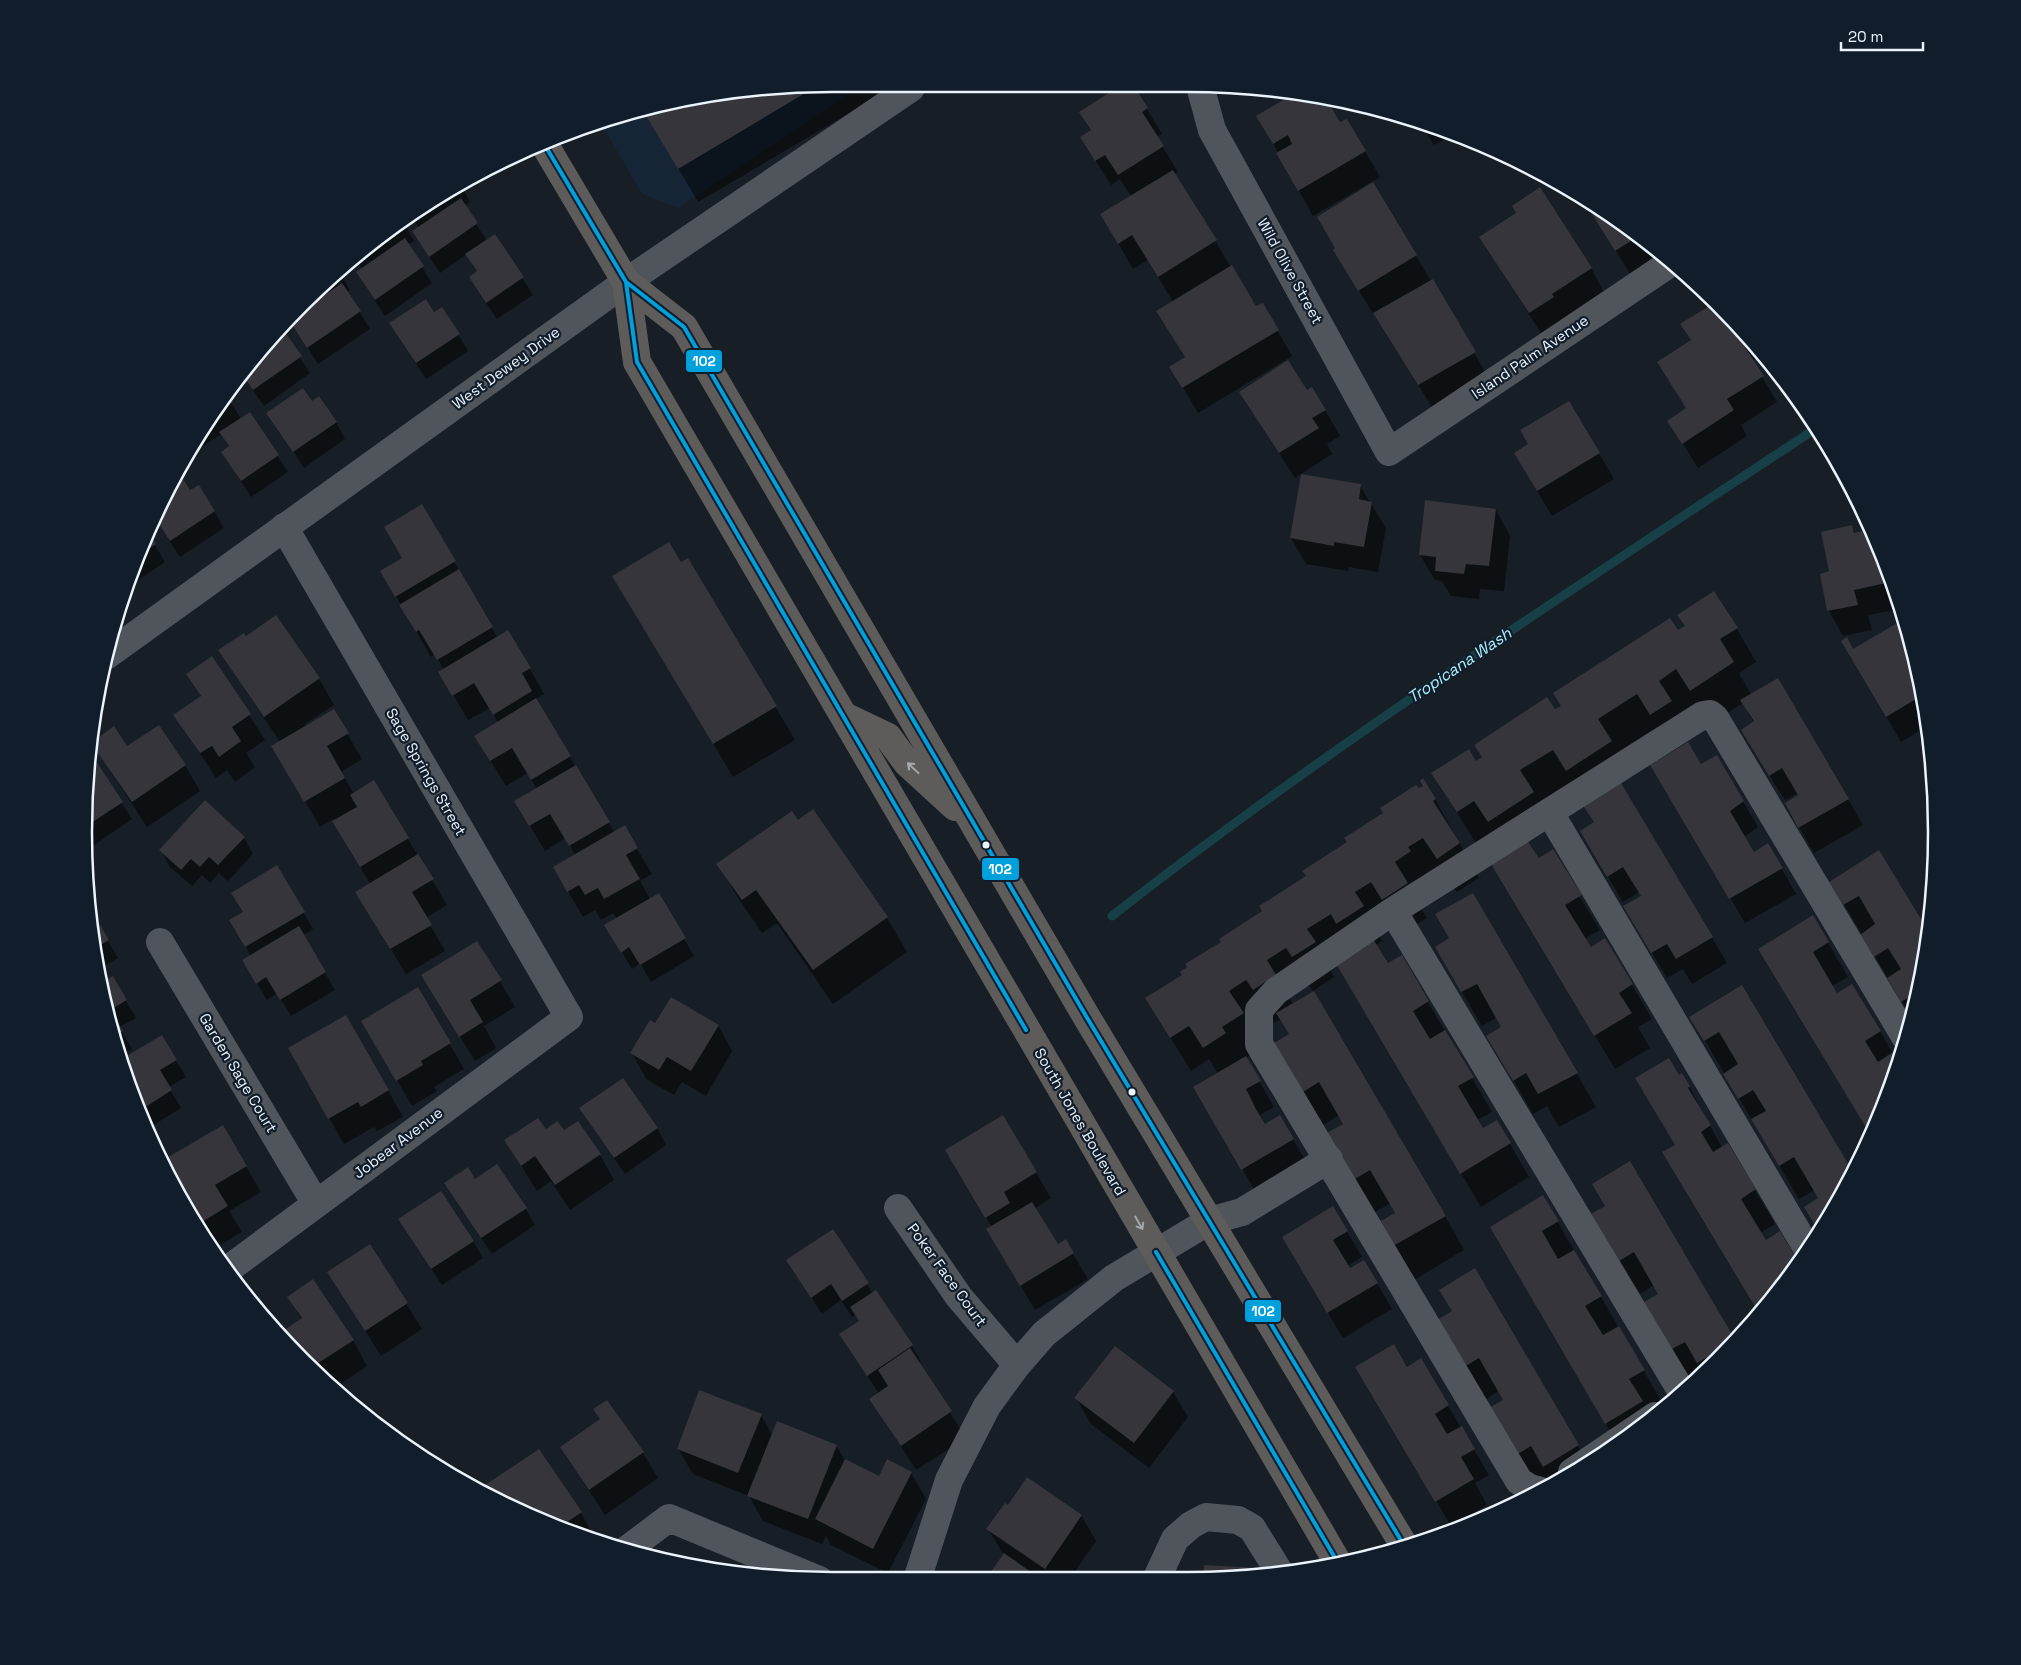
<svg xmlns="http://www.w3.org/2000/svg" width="2021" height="1665" font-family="'Space Grotesk',sans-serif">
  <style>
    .built { fill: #152536 }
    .shadow { fill: #0007 }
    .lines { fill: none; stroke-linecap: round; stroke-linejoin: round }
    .stream { stroke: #163f46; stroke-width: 9 }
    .building { fill: #35353b }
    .street { stroke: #4f555b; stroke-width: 28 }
    .primary { stroke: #5d5c5b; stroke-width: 28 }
    .bus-1-casing { stroke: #111d2b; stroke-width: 8 }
    .bus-1 { stroke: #00a0dc; stroke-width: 4 }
    .oneway { stroke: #a4a8ac }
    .bus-dot { fill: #ebf4fd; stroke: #111d2b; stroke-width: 2 }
    .labels { text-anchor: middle; stroke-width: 4.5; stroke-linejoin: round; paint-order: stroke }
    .street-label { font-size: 15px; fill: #ebf4fd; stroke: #111d2b }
    .water-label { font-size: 16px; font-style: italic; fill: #aff0fb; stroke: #111d2b }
    .rim { fill: none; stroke: #ebf4fd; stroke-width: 2.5 }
    .line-badge { stroke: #111d2b; stroke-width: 2 }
    .badge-label { font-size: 14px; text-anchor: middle; font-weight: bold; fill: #fff }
  </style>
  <rect width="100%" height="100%" fill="#171e25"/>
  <path class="built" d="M856,89L678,208L642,194L600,122L639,109L735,90Z"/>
  <path class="shadow" d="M1120,86H1132L1147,109L1162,134L1157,137L1178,172L1174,174L1256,308L1262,304L1292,356L1198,413L1171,367L1186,358L1173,302L1148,260L1133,269L1101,214L1131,196L1120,179L1111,185L1081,138L1091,131L1081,112Z
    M890,89L698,202L643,108L735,90Z
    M1298,93L1324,97L1340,124L1347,120L1380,177L1313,216L1258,116Z
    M1421,124L1453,134L1434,145Z
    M460,183L470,202L464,206L487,241L495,235L533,295L497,319L480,294L478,272L467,254L440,273L413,232L419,228L411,216Z
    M1373,184L1489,378L1434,410L1349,275L1336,249Z
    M1583,199L1663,256L1631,275Z
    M403,221L414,241L408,245L432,283L385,316L357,273L362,269L355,258L377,238Z
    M1481,238L1591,268L1605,294L1544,338Z
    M339,271L350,290L347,292L370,329L318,364L290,320L295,316L294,314L303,303Z
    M1714,304L1753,345L1759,356L1752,361L1777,402L1741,425L1747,436L1698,468L1669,421L1687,409L1658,363L1692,341L1682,325Z
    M434,314L458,334L468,351L426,379L391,324Z
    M286,323L291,331L285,335L310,373L264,406L243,376Z
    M1307,391L1325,410L1340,436L1327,444L1332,454L1295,478L1256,417Z
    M227,396L241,419L249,413L288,472L251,497L222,452L229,447L221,434L195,452L192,448L210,417Z
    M1569,402L1614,479L1552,516L1530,479V444Z
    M312,403L336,422L345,439L304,468L268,413Z
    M186,459L188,462L181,467Z
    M180,478L190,492L214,511L224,528L180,557L154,517L171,484Z
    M1360,486L1386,528L1378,572L1349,567L1348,571L1306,564L1291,538Z
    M422,506L497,637L507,632L530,669L544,694L536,699L614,832L624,826L637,849L652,874L640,881L650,899L658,894L694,956L651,982L640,963L632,969L606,925L617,919L613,913L601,920L595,910L583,917L554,867L575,855L566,838L545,851L516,802L537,789L527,773L506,786L476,737L498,723L490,708L468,720L440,672L444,670L435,654L431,657L382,572L404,559Z
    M1496,510L1510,536L1504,591L1480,589L1479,599L1451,596L1442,581L1435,580L1420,555Z
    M1852,527L1856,534L1871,530L1900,609L1868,615L1872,630L1843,636L1829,611L1831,572Z
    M148,533L165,562L129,586L127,583Z
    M634,610L775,706L795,740L733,777Z
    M276,617L319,679L334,705L305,724L306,726L333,710L362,759L341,772L354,794L374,782L447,905L426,918L445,951L406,974L371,917L370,884L333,819L320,827L273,746L280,742L220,651L245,638Z
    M1905,620L1912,639L1926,727L1901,742L1843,641L1853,650Z
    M1737,629L1756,662L1739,673L1751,694L1848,799L1863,825L1814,853L1799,827L1800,796L1798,793L1785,800L1757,756L1754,723L1743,703L1710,724L1696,702L1678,714L1671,748L1657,727L1617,753L1620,783L1727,963L1692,984L1683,969L1667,978L1640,932L1642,897L1639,892L1623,902L1596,857L1595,823L1582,801L1553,827L1527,843L1538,859L1552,851L1600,930L1585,939L1590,948L1605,940L1652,1019L1638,1027L1650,1048L1615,1069L1489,859L1477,845L1433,773L1476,762L1678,632Z
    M212,658L265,740L246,753L255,767L235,782L227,770L216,778L175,715L201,697L188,674Z
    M92,743L127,747L185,765L200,791L147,827Z
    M89,754L132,819L87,850L85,783Z
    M1717,757L1758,827L1744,837L1754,853L1768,845L1796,894L1745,923L1652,765L1701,766Z
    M1435,799L1479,878L1457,892L1444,871L1414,896L1427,918L1403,933L1374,926L1382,941L1376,945L1387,965L1401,956L1492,1112L1477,1120L1483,1129L1510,1144L1529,1177L1481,1207L1337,963H1327L1334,977L1313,991L1306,981L1286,994L1445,1216L1464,1250L1414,1280L1381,1223L1397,1213L1391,1203L1375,1212L1329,1133L1344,1124L1339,1115L1323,1125L1276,1044L1290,1035L1281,1019L1274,1023L1267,1013L1262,1048L1246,1058L1274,1107L1260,1115L1265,1126L1280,1117L1308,1165L1257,1194L1195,1088L1218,1074L1209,1059L1191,1071L1147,999L1183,975L1223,942Z
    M813,811L887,918L907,952L833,1004L777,923L762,933L738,898L718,864L797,822Z
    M244,838L253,854L228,881L219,873L210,883L202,875L192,886L170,867L161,850Z
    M1879,852L1930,936L1911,1017L1831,882Z
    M277,867L313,929L303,935L335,990L291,1016L277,993L267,1000L243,960L251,956L231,921L244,913Z
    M1473,895L1596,1107L1559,1127L1547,1106L1533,1114L1488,1036L1503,1027L1497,1017L1482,1026L1436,947L1451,939Z
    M89,909L118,958L97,970Z
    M1813,917L1848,977L1832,986L1836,994L1880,1031L1899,1065L1870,1133L1780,983Z
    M477,943L515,1007L484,1026L496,1048L475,1061L438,1001Z
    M112,977L136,1018L119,1027L132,1049L119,1057L100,985Z
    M1742,987L1820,1199L1815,1190L1799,1199L1691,1017Z
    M418,989L464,1069L434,1087L437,1091L412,1106L363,1022Z
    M346,1017L403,1117L377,1131L374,1127L344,1144L290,1049Z
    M656,1024L718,1025L732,1051L706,1096L682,1082L674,1095L646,1079L632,1053Z
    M162,1037L186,1077L169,1087L181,1108L147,1129L120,1062Z
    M1678,1077L1689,1086L1722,1148L1728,1145L1775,1224L1760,1233L1765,1241L1779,1233L1797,1262L1760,1314L1676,1146Z
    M1003,1117L1051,1198L1035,1208L1057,1246L1065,1241L1088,1279L1035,1310L988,1230L992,1227L947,1150Z
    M591,1125L657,1128L666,1145L625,1174Z
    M223,1127L261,1192L229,1211L242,1232L218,1246L167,1159Z
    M546,1130L563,1132L600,1155L614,1180L570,1210L551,1181L537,1191L506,1141Z
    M1629,1163L1735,1342L1691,1383L1663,1337L1659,1294L1654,1285L1640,1294L1613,1248L1606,1206Z
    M475,1180L525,1208L535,1225L492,1254L456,1201Z
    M1543,1197L1663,1404L1648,1413L1617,1443L1492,1227Z
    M1333,1208L1362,1257L1347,1266L1349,1270L1364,1261L1392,1309L1343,1338L1298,1263Z
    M832,1231L873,1294L912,1346L921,1362L919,1364L966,1438L916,1470L871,1399L879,1394L841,1334L860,1322L856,1315L852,1317L841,1300L822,1314L788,1261Z
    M409,1236L473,1241L483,1258L442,1285Z
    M369,1245L422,1329L381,1356L328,1272Z
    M1475,1270L1587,1462L1554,1483L1551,1479L1537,1488L1491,1408L1505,1400L1499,1391L1485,1400L1439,1321L1453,1312Z
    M289,1297L353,1340L367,1366L333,1389L281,1334L302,1320Z
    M1421,1360L1489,1475L1475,1483L1487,1505L1451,1526L1372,1392Z
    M1173,1392L1188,1417L1149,1468L1091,1424L1076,1398Z
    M761,1415L772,1435L836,1446L845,1460L879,1478L911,1473L926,1499L888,1573L831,1545L826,1536L822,1544L763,1521L749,1496L693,1474L678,1449Z
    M561,1448L643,1453L658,1478L605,1515Z
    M486,1485L581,1513L595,1538L501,1504L495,1500Z
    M1008,1506L1081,1515L1096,1541L1069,1580H1039L1030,1573L1034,1580H987L1004,1555L988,1529Z"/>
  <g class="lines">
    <path class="stream" d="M1112,916C1337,740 1577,587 1815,429"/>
  </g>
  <path class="building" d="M1134,86L1148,108L1142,112L1164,146L1118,175L1105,155L1095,161L1080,137L1091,130L1079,112L1118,87Z
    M812,89L678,169L642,109L735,90Z
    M1295,93L1325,97L1340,122L1347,119L1366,151L1298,191L1276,153L1292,144L1288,135L1273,144L1256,116Z
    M1173,170L1217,240L1158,277L1132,235L1118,244L1100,214Z
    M1373,182L1417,255L1358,291L1333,250L1335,248L1317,217Z
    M461,183L462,184L412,218L411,216Z
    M1540,187L1592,268L1552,294L1554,297L1529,313L1479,237L1516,213L1512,206Z
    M461,198L478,223L429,257L412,231Z
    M1582,198H1583L1637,237L1615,251Z
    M404,221L406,224L358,255L377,238Z
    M495,234L524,277L486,303L469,277L477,271L465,254Z
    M405,238L424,266L375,300L356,272Z
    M1232,265L1256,306L1263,303L1279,330L1182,388L1169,367L1185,357L1156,311Z
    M1433,279L1476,352L1418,385L1373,313Z
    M342,283L361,311L307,348L289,320Z
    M426,299L434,312L442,307L460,334L416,363L389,323Z
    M1714,303L1741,333L1737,335L1764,376L1727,399L1734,410L1682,444L1667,421L1686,408L1657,362L1691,340L1680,324Z
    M282,328L302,356L253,390L243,376Z
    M1288,360L1307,390L1312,387L1326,410L1312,418L1319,428L1279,453L1239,392Z
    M303,388L312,401L319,396L337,422L293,452L266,413Z
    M228,395L233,402L209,419L210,417Z
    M1569,401L1600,453L1537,491L1514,453L1528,444L1520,430Z
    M250,412L279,455L241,481L221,452L229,446L219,432Z
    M1301,474L1361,484L1359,499L1372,502L1364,547L1334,542V546L1290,538Z
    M181,476L190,490L199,485L215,511L170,541L154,517L173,481Z
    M1425,500L1496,509L1489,566L1466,564L1464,574L1435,571L1436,557L1419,555Z
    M422,504L456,561L395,597L380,571L402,558L384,527Z
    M1852,525L1854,533L1870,529L1891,582L1854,590L1858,605L1827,611L1820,574L1829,571L1821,532Z
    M148,532L156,544L138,556L141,550Z
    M669,542L681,562L688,558L777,706L713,744L612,576Z
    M459,569L493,627L437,660L419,630L416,632L399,605Z
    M1714,591L1738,628L1720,639L1734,662L1690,691L1676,669L1659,681L1672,701L1650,715L1637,694L1598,719L1612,741L1566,771L1553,750L1520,770L1534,792L1488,822L1474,801L1457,812L1431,773L1469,749L1476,761L1482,757L1474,745L1547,697L1555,709L1561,706L1553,693L1670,618L1678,630L1685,626L1677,615Z
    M276,615L320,678L264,717L218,650L244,633L246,636Z
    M1904,619L1912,639L1921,696L1886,717L1841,641L1847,637L1853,649Z
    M508,630L531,668L522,673L532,691L493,715L474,683L452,696L438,672Z
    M212,656L251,714L232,727L241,741L219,757L212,746L200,753L173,715L201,696L186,674Z
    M1778,678L1849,799L1798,828L1785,803L1798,795L1782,768L1769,776L1741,730L1754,721L1740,700Z
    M536,698L571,756L531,780L512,748L490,761L474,736Z
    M334,709L349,733L327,746L345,778L304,802L271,746Z
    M159,725L186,765L132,802L91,743L114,726L127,746Z
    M1688,742L1701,764L1717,755L1744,801L1730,811L1754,852L1768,843L1783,868L1729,899L1650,765Z
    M90,752L123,802L85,827V783Z
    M576,765L610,822L569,846L550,814L529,826L514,801Z
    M1423,778L1436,799L1433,801L1460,843L1437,859L1423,838L1408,847L1411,851L1395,862L1408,883L1382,900L1371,882L1355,892L1364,906L1336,924L1331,914L1307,929L1316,942L1292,957L1286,948L1267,960L1276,975L1253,990L1246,980L1229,991L1244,1013L1222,1027L1226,1033L1203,1048L1189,1026L1170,1038L1145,998L1182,975L1180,972L1187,967L1185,964L1221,942L1219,939L1262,911L1259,906L1306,876L1302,871L1347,842L1344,838L1383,813L1380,808L1416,785L1419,788L1423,786L1420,781Z
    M1618,778L1713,937L1676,959L1667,944L1651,953L1623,906L1641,896L1623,867L1607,877L1580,831L1594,822L1580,801Z
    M374,780L409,838L360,867L332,821L357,807L350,795Z
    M205,800L245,837L218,865L209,857L200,867L191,859L181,870L159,850Z
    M813,809L888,917L813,970L756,890L742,900L716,864L792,811L798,820Z
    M625,825L638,848L626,855L640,879L604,899L598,888L585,895L579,885L567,892L553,867Z
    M1524,836L1539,858L1553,849L1582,895L1565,905L1591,947L1605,938L1633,984L1619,993L1632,1013L1594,1036L1488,859Z
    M1879,850L1930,934L1916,996L1914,994L1901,1002L1887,978L1901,969L1888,948L1874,957L1860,935L1875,924L1859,896L1843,905L1829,882Z
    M418,854L434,879L412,892L432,925L390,949L355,892Z
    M277,865L305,912L245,947L229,920L243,912L231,893Z
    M659,893L686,938L640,965L629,947L621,953L604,925Z
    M1473,893L1578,1073L1538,1094L1526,1073L1513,1081L1486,1036L1501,1027L1477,984L1461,992L1435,947L1449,938L1435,914Z
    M89,906L109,940L94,949L90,915Z
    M1813,915L1829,942L1813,952L1837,993L1852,984L1881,1031L1865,1041L1878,1062L1893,1052L1900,1063L1897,1073L1870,1134L1758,949Z
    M299,926L326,972L280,1000L266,977L256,984L242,960Z
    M1373,939L1388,963L1402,955L1429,1001L1413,1011L1430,1039L1445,1030L1474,1077L1458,1086L1483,1128L1497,1120L1511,1143L1460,1174L1335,962Z
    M477,941L502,980L470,1000L483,1022L459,1037L421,975Z
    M113,976L127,1000L110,1010L123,1031L114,1037L99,984Z
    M1742,985L1853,1172L1837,1207L1819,1232L1804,1207L1818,1198L1794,1157L1779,1166L1751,1119L1766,1111L1753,1090L1738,1099L1723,1074L1738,1064L1719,1032L1704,1041L1689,1017Z
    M418,987L451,1043L421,1061L423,1065L396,1081L361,1021Z
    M1314,991L1446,1216L1393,1246L1379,1222L1395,1213L1370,1170L1355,1179L1327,1133L1343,1124L1319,1082L1303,1092L1274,1043L1289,1034L1276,1013Z
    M671,997L719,1025L691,1071L667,1057L659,1070L630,1053L650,1020L655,1023Z
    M346,1015L389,1090L361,1107L358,1102L328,1119L288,1048Z
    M162,1035L177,1060L160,1070L172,1090L139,1111L120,1060Z
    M1246,1056L1261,1081L1246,1089L1257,1111L1265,1124L1280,1115L1294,1139L1241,1170L1193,1087Z
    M1669,1058L1679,1075L1682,1073L1690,1086L1688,1088L1711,1125L1701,1132L1713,1152L1728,1143L1756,1189L1741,1199L1766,1240L1780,1231L1798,1261L1760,1315L1662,1152L1675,1145L1635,1078Z
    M623,1078L658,1128L614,1158L579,1108Z
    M1003,1115L1037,1172L1004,1192L1010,1203L985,1218L945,1150Z
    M538,1118L546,1129L557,1121L564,1130L578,1121L601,1154L555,1185L535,1156L521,1166L504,1140Z
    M223,1125L247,1166L215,1185L228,1206L202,1222L165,1159Z
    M1630,1161L1736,1341L1697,1363L1685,1342L1670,1350L1642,1303L1658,1294L1634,1252L1619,1261L1591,1214L1605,1206L1592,1184Z
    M497,1164L527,1208L481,1238L444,1183L468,1167L475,1179Z
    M441,1191L474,1241L431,1269L398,1219Z
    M1543,1195L1559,1221L1542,1231L1558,1259L1574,1250L1602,1296L1585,1306L1603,1335L1619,1326L1645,1370L1629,1379L1643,1401L1605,1424L1490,1227Z
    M1032,1202L1058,1244L1066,1239L1074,1253L1020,1286L986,1229Z
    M1333,1206L1348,1231L1333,1240L1350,1268L1364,1260L1378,1283L1327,1313L1282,1237Z
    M833,1229L869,1283L842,1301L831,1284L811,1298L786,1260Z
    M370,1244L408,1303L365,1331L327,1272Z
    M1475,1268L1579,1445L1543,1467L1531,1446L1516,1455L1489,1408L1503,1400L1479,1358L1464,1367L1437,1320L1452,1311L1439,1290Z
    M313,1279L354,1340L312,1367L280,1333L302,1318L287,1297Z
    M876,1290L913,1345L867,1376L839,1334L859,1321L850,1307Z
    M1394,1344L1407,1367L1421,1358L1449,1405L1435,1414L1447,1434L1462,1426L1475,1449L1461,1457L1474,1479L1435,1502L1355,1367Z
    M1115,1346L1174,1391L1134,1443L1074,1398Z
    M910,1348L952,1411L901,1446L869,1399L888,1386L878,1370Z
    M699,1390L762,1414L738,1473L677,1449Z
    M607,1400L644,1452L589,1490L560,1447L600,1419L593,1409Z
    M777,1421L837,1445L808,1519L747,1496Z
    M539,1449L582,1512L561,1526L501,1504L495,1500L485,1485Z
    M845,1459L879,1476L887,1459L912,1472L873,1549L815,1519Z
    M1027,1477L1082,1515L1045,1569L986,1529L1005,1503L1008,1505Z
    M1004,1553L1031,1572L1025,1580H985Z
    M1204,1565L1260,1568L1259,1576L1237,1580H1203Z"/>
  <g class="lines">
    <path class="street" d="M1200,86L1212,130L1389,452L1672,262
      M106,656L626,282L911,88
      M1550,813L1807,1248
      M1393,911L1682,1392
      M160,942L316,1204
      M898,1208L959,1297L1017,1365
      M227,1270L569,1017L284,527
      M1572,1472L1655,1416
      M1541,1491L1530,1488L1519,1481L1259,1044V1010L1276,991L1393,911L1703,715L1710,714L1715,718L1906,1038
      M625,1551L669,1518L819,1580
      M917,1580L949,1480L987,1406L1017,1365L1044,1334L1114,1278L1209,1221L1242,1212L1329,1159
      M1156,1580L1175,1539L1191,1525L1206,1517L1238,1520L1252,1528L1280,1573"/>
    <path class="primary" d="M543,142L626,282L684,327L1086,1016L1405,1547
      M626,282L637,362L1338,1563
      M844,716L888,737L907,763L955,807"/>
    <g class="bus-1-casing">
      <path id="bus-1" d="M543,142L626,282L684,327L1086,1016L1405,1547
        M626,282L637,362L1026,1030
        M1156,1252L1338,1563"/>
    </g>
    <use href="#bus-1" class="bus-1"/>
  </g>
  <defs><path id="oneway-shaft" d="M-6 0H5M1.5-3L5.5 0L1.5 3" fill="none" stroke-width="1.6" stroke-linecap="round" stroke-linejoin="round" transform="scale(1.25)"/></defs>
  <g class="oneway">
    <use href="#oneway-shaft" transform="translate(913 768) rotate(-137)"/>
    <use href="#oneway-shaft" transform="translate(1139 1223) rotate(60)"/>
  </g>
  <g class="bus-dot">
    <circle cx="986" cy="845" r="4.5"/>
    <circle cx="1132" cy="1092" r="4.5"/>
  </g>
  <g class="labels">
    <g class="street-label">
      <text transform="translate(1290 271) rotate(61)" y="5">Wild Olive Street</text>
      <text transform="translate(1530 357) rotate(-34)" y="5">Island Palm Avenue</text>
      <text transform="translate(506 368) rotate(-36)" y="5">West Dewey Drive</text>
      <text transform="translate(426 772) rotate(60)" y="5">Sage Springs Street</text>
      <text transform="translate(238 1073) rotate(59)" y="5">Garden Sage Court</text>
      <text transform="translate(1080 1122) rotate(60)" y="5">South Jones Boulevard</text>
      <text transform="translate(398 1143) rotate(-37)" y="5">Jobear Avenue</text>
      <text transform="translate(947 1275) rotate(54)" y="5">Poker Face Court</text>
    </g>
    <g class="water-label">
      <text transform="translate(1459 665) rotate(-34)" y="6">Tropicana Wash</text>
    </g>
  </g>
  <path d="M0 0H2021V1665H0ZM832 92H1188A740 740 0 0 1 1928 832V832A740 740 0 0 1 1188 1572H832A740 740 0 0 1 92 832V832A740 740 0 0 1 832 92Z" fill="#111d2b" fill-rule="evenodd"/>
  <path class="rim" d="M832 92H1188A740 740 0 0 1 1928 832V832A740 740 0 0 1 1188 1572H832A740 740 0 0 1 92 832V832A740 740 0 0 1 832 92Z"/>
  <g class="line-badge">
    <rect x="685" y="349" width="38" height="24" rx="5" fill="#00a0dc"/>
    <rect x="981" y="857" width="39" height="24" rx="5" fill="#00a0dc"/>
    <rect x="1244" y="1299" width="38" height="24" rx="5" fill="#00a0dc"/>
  </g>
  <g class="badge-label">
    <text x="704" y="366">102</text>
    <text x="1000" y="874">102</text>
    <text x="1263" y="1316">102</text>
  </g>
  <path d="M1841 42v8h82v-8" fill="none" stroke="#ebf4fd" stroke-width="2.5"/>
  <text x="1848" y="42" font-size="15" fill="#ebf4fd" stroke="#111d2b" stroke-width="4" paint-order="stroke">20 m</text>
</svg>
